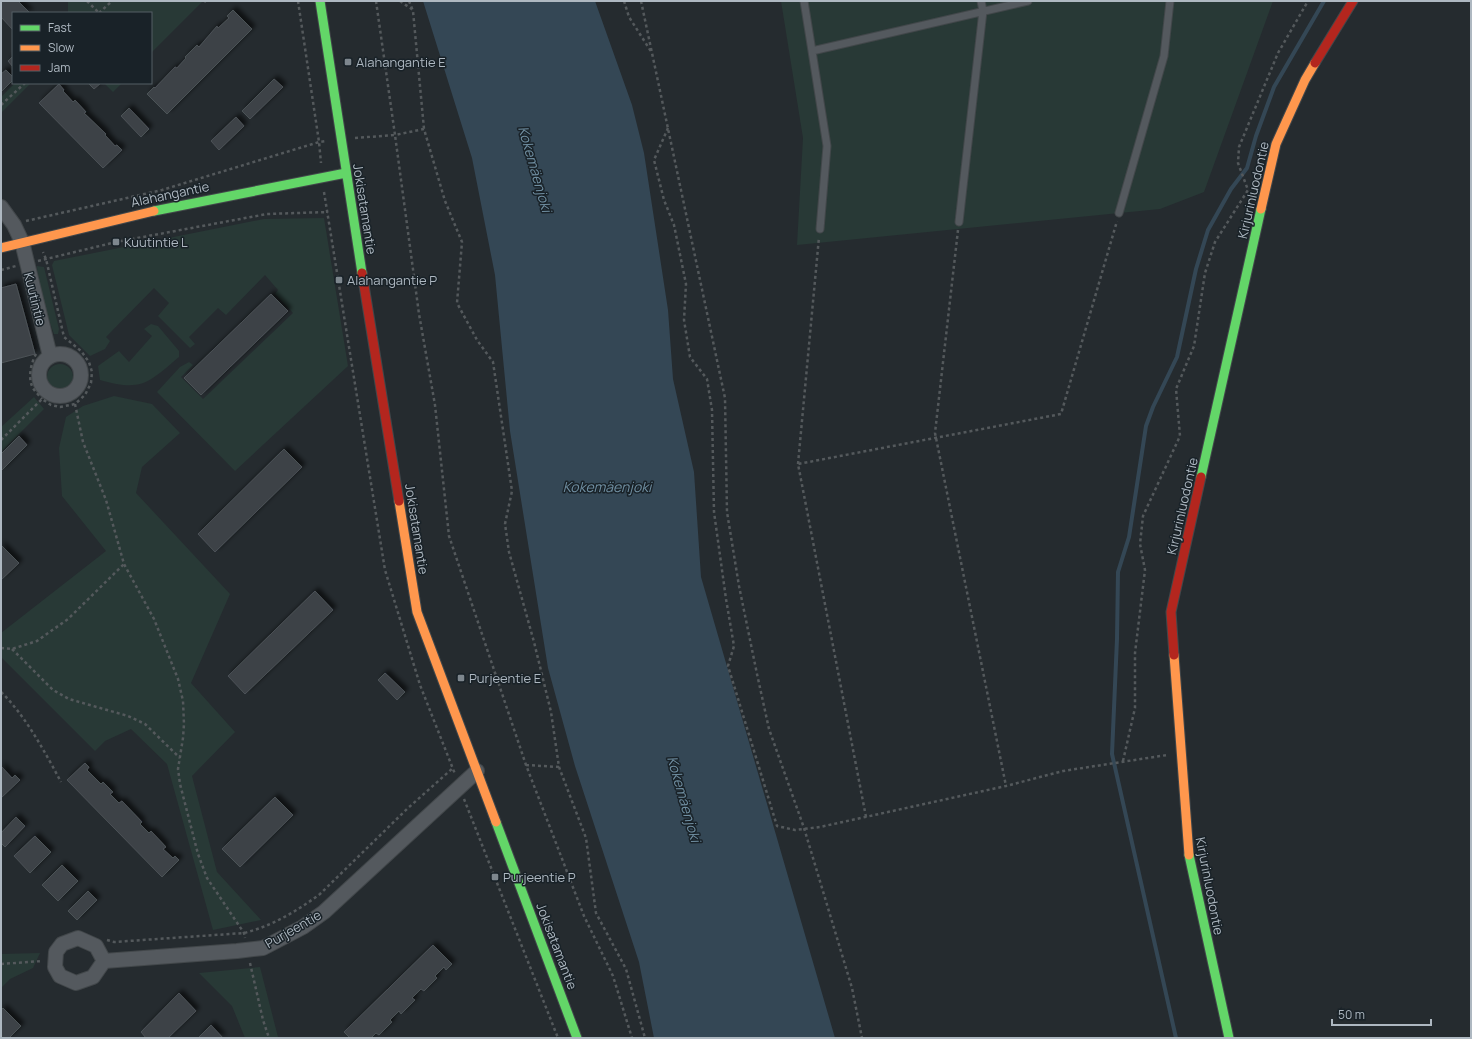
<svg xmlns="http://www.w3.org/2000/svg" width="1472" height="1039" font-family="Manrope,sans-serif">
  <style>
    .green { fill: #283936 }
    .water { fill: #344755 }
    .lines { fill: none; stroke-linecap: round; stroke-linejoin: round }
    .stream { stroke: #344755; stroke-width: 4 }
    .building { fill: #3d4246; stroke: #4c5257; filter: url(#shadow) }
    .lane-casing { stroke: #42474a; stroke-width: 9 }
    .street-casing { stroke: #42474a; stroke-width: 16 }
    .fast-casing { stroke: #42474a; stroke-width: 11 }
    .slow-casing { stroke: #42474a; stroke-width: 11 }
    .jam-casing { stroke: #42474a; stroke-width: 11 }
    .path { stroke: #54595c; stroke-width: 2.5; stroke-dasharray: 3 3; stroke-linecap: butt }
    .lane { stroke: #54595e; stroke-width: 7 }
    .street { stroke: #54595e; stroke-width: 14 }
    .fast { stroke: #63d668; stroke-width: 9 }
    .slow { stroke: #ff974d; stroke-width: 9 }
    .jam { stroke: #b3261e; stroke-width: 9 }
    .poi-dot { fill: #7e878e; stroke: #192228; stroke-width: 1.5 }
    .labels { text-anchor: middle; stroke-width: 3; stroke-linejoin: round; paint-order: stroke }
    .poi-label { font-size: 13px; fill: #aeb8c1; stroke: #192228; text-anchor: start }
    .street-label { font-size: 13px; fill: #aeb8c1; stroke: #192228 }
    .water-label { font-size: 14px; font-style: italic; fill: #708fa2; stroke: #192228 }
  </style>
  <defs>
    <filter id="shadow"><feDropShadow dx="3.5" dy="-3.5" stdDeviation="2" flood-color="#0009"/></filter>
  </defs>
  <rect width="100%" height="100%" fill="#252b2f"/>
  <path class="green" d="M68,1H203L151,53V13H68Z
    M781,1H1273L1204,192L1160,209L797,245L803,138Z
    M15,83H31L1,113V97Z
    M104,83H122L113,92Z
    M324,218L348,366L235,471L157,392L180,367L189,362L193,365L181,377L203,399L293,313L275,294L278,290L265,275L226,315L218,308L189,337L195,344L190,348L158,316L169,303L154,288L106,337L110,341L105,349L90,356L69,335L52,265L54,261L264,219Z
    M37,266L44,267L59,329L58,334H54C47,314 37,287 37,266Z
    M151,324L158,326L179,351V357C148,383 142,392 100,380L98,366L119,351L129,362L152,336L144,329Z
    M47 377a13 13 0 1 1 26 0a13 13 0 1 1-26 0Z
    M114,396L152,404L180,433L142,467L136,493L230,594L191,683L235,732L192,776L217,872L261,920L213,930L167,764L131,729L105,741L95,751L1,657V633L106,551L62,496L59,448L66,417L83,406Z
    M34,397L44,409L1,452V427Z
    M40,953L33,968L10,979L1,988V954Z
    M260,967L278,1037L279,1038H245L232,1006L199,973Z"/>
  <path class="water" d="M423,1H595L632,105L644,153L668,310L673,379L694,472L701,577L835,1038H654L639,962L575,766L548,668L510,431L495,275L472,158Z"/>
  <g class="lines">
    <path class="stream" d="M1176,1038L1112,754L1117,639L1118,572L1129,537L1146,426L1153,407L1177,357L1196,269L1208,230L1231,189L1247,168L1256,136L1274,87L1324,1"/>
  </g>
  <path class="building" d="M1,1H18L30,13H13V30L1,17Z
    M233,10L252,29L167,114L147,94L154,87L155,88L175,67L177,68L186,58L185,57L197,45L199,47L217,26L218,28L229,18L227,16Z
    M13,56V67L8,61Z
    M6,70L13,77V80L1,92V74Z
    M274,79L283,87L250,119L242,111Z
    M88,83H101L94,89Z
    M59,84L64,90L63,91L73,102L75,100L86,112L84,113L106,134L105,135L115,146L117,145L122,150L103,168L39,103Z
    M129,108L149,129L141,137L121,116Z
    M236,117L244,126L219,150L211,141Z
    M16,284L35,354L1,363V288Z
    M271,294L288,311L201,395L184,378Z
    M19,436L27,445L1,471V454Z
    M284,449L302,467L215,552L198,534Z
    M1,545L19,563L1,580Z
    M315,591L333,610L245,694L228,676Z
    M385,673L405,692L397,700L378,680Z
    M85,763L89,767L87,770L101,784L103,782L113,792L110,794L119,803L122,801L142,822L140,824L149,833L151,831L166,847L163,849L173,858L175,856L179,860L162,877L67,780Z
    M1,766L12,778L15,775L20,780L1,798Z
    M275,797L293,815L240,867L222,849Z
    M16,817L25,826L5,847L1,843V833Z
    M35,836L51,852L30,873L14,856Z
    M62,865L78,881L58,901L42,885Z
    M88,891L97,900L77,920L68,911Z
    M433,945L452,964L446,970L444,967L435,976L437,978L424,991L421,989L412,998L415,1000L401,1014L399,1011L390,1020L392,1022L379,1035L376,1033L371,1038H350L344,1032Z
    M179,993L196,1011L168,1038H146L141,1032Z
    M3,1008L21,1026L9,1038H1V1010Z
    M211,1025L223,1038H198Z"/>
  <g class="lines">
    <g class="lane-casing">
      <path id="lane" d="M804,1L812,51L1028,1
        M812,51L827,146L820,229
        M1119,213L1164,56L1170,1
        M959,222L983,11L981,1"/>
    </g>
    <g class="street-casing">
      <path id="street" d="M1,207L14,225L22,242L50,356
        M39 375a21 21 0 1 1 42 0a21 21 0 1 1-42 0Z
        M104,961L93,977L76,983L60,976L55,967L56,952L62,944L78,938L96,946L104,961L237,951L263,948L303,927L324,912L477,771"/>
    </g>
    <g class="fast-casing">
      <path id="fast" d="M320,1L362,273
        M154,211L346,173
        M1201,477L1261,209
        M496,822L577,1038
        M1189,855L1229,1038"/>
    </g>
    <g class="slow-casing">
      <path id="slow" d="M1261,209L1276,144L1305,80L1315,63
        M1,248L154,211
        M399,501L417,612L496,822
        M1174,655L1189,855"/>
    </g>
    <g class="jam-casing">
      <path id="jam" d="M1315,63L1353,1
        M362,273L399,501
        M1174,655L1171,612L1201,477"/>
    </g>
    <path class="path" d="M87,1L99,13
      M205,1L206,2
      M298,1L319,142L321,163
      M376,1L395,135L424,129L445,201L462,242L457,303L477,340L493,362L512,491L505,524L509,552L534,642L551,712L559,767L586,838L596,913L626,969L645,1038
      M400,1L413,10
      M409,1L413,11L424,129
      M624,1L629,17L652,53
      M641,1L725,398L727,512L739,586L757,674L769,729L804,828L852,988L862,1038
      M99,13L112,1
      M1,105L25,83
      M668,128L654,160L664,200L674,225L686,284L684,320L690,357L707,379L712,410L714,512L726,599L734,646L728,666L777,826L795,830L820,827L1006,786L1063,771L1167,755
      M355,138L395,135L419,314L435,405L449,536L526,765L584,916L613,976L632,1038
      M324,192L385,570L420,685L455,774
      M26,221L162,190L319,142L327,141
      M958,230L935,433L1006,786
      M38,261L116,242L267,214L328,212
      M1,270L16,266
      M36,354C31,363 28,377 32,386C34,391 39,395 42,399
      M75,404L83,442L106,500L124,564L154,619L178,679L183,701L184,724L183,738L178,769L180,784L198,854L207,878L244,933L245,938
      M1,440L42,399L51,405L60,407L75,404L85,395L91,383L92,372L89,362L81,351L64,337L46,259L43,252
      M798,464L819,237
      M1,648L12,649L37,641L68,619L124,564
      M12,649L53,690L69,699L128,716L145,724L180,758
      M1,692C25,715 45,752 61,782
      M1123,761L1135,708V653L1145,570L1140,544L1143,516L1180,436L1176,389L1194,346L1205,273L1215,242L1248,190L1238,163L1239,147L1278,53L1308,1
      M526,765L559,767
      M464,799L558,1038
      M866,817L798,464L1061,414L1117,221
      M107,940L114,942L244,933C272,926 297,911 320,894L408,808L453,768
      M250,963L263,1020L269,1038
      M1,964L42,961"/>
    <use href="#lane" class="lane"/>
    <use href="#street" class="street"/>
    <use href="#fast" class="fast"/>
    <use href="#slow" class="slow"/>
    <use href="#jam" class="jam"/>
  </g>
  <g class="poi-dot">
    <rect x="344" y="58" width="8" height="8" rx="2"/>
    <rect x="112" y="238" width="8" height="8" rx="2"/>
    <rect x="335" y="276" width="8" height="8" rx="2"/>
    <rect x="457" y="674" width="8" height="8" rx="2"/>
    <rect x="491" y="873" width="8" height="8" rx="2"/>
  </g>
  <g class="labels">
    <g class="poi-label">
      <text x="356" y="67">Alahangantie E</text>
      <text x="124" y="247">Kuutintie L</text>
      <text x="347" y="285">Alahangantie P</text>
      <text x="469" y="683">Purjeentie E</text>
      <text x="503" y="882">Purjeentie P</text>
    </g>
    <g class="street-label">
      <text transform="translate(1253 190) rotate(-77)" y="5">Kirjurinluodontie</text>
      <text transform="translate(170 194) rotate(-12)" y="5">Alahangantie</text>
      <text transform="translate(365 209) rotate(81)" y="5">Jokisatamantie</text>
      <text transform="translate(35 299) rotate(76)" y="5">Kuutintie</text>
      <text transform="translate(1182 506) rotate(-77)" y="5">Kirjurinluodontie</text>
      <text transform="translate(417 529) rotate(81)" y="5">Jokisatamantie</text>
      <text transform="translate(1210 886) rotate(79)" y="5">Kirjurinluodontie</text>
      <text transform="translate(293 929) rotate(-30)" y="5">Purjeentie</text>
      <text transform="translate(557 946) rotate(69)" y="5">Jokisatamantie</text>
    </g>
    <g class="water-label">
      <text transform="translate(535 169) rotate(74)" y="5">Kokemäenjoki</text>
      <text x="607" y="492">Kokemäenjoki</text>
      <text transform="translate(684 799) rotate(74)" y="5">Kokemäenjoki</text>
    </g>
  </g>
  <rect width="1472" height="1039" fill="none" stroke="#aeb8c1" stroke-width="4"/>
  <rect x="12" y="12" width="140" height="72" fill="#192228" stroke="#555e65"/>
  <rect x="20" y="25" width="20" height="6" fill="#63d668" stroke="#555e65"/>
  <text x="48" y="32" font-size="12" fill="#aeb8c1">Fast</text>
  <rect x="20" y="45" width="20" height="6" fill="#ff974d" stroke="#555e65"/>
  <text x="48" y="52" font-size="12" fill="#aeb8c1">Slow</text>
  <rect x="20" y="65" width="20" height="6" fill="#b3261e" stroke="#555e65"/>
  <text x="48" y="72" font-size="12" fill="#aeb8c1">Jam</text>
  <path d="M1332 1019v6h99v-6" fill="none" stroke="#aeb8c1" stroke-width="2"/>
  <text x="1338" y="1019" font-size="12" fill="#aeb8c1" stroke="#192228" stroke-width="3" paint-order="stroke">50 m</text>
</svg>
